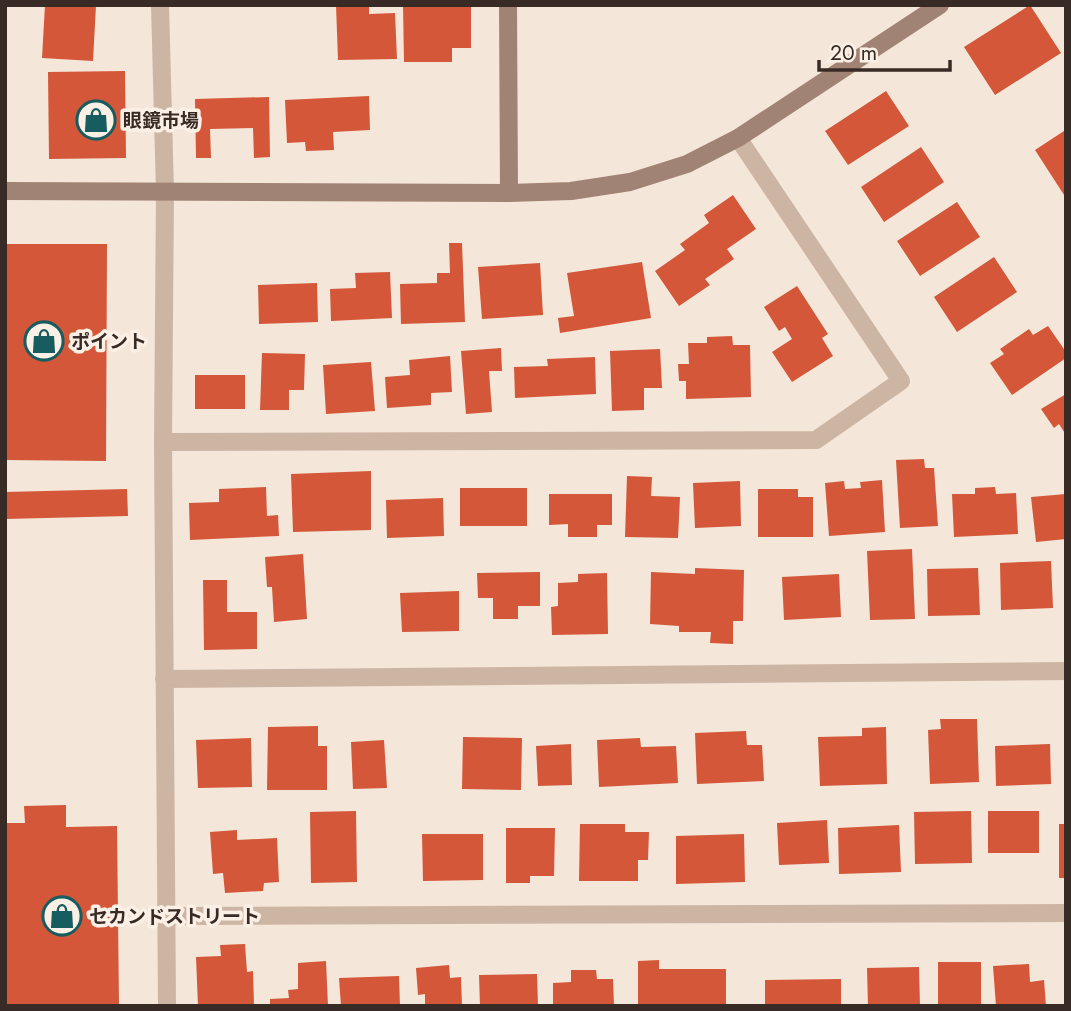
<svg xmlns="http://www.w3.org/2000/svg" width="1071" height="1011" font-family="Jost,'Noto Sans JP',sans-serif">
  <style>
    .building { fill: #d35738 }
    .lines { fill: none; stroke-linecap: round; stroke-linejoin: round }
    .street { stroke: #cdb5a4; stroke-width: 18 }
    .secondary { stroke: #a18375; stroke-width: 18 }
    .labels { text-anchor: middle; stroke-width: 7; stroke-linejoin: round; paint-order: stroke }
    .poi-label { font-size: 19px; font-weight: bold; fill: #382b26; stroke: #fbf0e6; text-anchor: start }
  </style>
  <rect width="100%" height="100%" fill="#f4e6d9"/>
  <path class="building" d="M45,5H96L93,61L42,58Z
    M336,5H369V14L395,13L397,59L338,60Z
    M403,5H471V48H452V62H404Z
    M1030,5L1061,53L995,95L964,47Z
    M125,71L126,158L49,159L48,72Z
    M886,91L909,126L848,165L825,131Z
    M369,96L370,130L333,132L334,150L306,151L305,142L287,143L285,100Z
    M269,97L270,157L254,158L253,128L210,129L211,158H196L195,99Z
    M1064,131L1066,134V198L1035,150Z
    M921,147L944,182L884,222L861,187Z
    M733,195L756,229L727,249L734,259L705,279L710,285L679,306L655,271L685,250L680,244L709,223L704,215Z
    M957,202L980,237L920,276L897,241Z
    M449,243H462L465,322L401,324L400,284L437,283V273H450Z
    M5,244H107L106,461L5,460Z
    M994,257L1017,292L957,332L934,297Z
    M642,262L651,318L560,333L558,318L574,316L567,273Z
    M540,263L543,315L482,319L478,267Z
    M390,272L392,318L331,321L330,289L356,288L355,273Z
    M317,283L318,322L259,324L258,285Z
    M797,286L828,334L822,338L833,356L792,382L772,352L792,339L785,327L779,331L764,307Z
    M1048,326L1066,352V358L1012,395L990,363L1004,354L1000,349L1029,329L1033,335Z
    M732,336L733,345H750L751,397L686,399V381H679L678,364H689L688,343H707V337Z
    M501,348L502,371H489L492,412L466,414L461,351Z
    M660,349L662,388H644V410L612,411L610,351Z
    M262,353L305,354L304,390H289V410H260Z
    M450,356L452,392L431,393V405L387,408L385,377L410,375L409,360Z
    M595,357L596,394L515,398L514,367L548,366L547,359Z
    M371,362L375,411L326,414L323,365Z
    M195,375H245V409H195Z
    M1066,394V435L1059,424L1054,428L1041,409Z
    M924,459L925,468H934L938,526L900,528L896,460Z
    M371,471V530L293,532L291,474Z
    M627,476L652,477L651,496L680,497L678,538L625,537Z
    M882,480L885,532L829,536L825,483L844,481L845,489L861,488L860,482Z
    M740,481L741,526L695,528L693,483Z
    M266,487L267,516L278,515L279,536L190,540L189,503L219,502V489Z
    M995,487L996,494L1016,493L1018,534L954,537L952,494H975V488Z
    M460,488H527V526H460Z
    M127,489L128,516L5,519V492Z
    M758,489H798V497H813V537H758Z
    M549,494H612V525H597V537H568V524L549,525Z
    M1066,494V539L1036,542L1031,497Z
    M443,498L444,536L387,538L386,500Z
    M912,549L915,619L870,620L867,551Z
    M303,554L307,619L274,622L272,587H267L265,557Z
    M1051,561L1053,608L1001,610L1000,563Z
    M695,568L744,570L743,621H733V644L710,643L711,632H679V626L650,624L651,572L695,574Z
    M978,568L980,615L928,616L927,569Z
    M540,572V606H518V619H493V598H478L477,573Z
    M607,573L608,634L552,635L551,607L558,606V583L578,582V574Z
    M839,574L841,617L784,620L782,577Z
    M203,580H227V612H257V649L204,650Z
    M459,591V631L402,632L400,593Z
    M940,719H977L979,782L930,784L928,730L941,729Z
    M318,726V746H327V790H267L268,727Z
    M886,727L887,784L820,786L818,737L862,736V728Z
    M746,731L747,745H762L764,781L697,784L695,733Z
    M463,737L522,738L521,790L462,789Z
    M251,738L252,787L198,788L196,740Z
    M640,738L641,747L676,746L678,783L599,787L597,740Z
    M384,740L387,788L353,789L351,742Z
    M571,744L572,785L538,786L536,746Z
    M1050,744L1051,784L996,786L995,746Z
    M66,805V827L117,826L119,1006H5V823H25L24,806Z
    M356,811L357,882L311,883L310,812Z
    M971,811L972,863L915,864L914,812Z
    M988,811H1039V853H988Z
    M827,820L829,863L779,865L777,823Z
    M580,824H625V832H649L648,860H638V881H579Z
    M1059,824H1066V878H1059Z
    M899,825L901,872L839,874L838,828Z
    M506,828H555L554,876H530V883H506Z
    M237,830V840L277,838L279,882L264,883L263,891L225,893L223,873L213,874L210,832Z
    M422,834H483V880L423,881Z
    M744,834L745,882L676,884V836Z
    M245,944L247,972L253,971L254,1006H198L196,957L221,956L220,945Z
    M659,960V969H726V1006H638V961Z
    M326,961L328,1006H270V999L289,998L288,990L298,989V963Z
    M938,962H981V1006H938Z
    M1029,964L1030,982L1044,980L1046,1006H996L993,966Z
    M449,965L450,978L461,977L462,1006H425V994L418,995L416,968Z
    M919,967L920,1006H868L867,968Z
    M571,970H596L597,979H613L614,1006H553V983L571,982Z
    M537,974L538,1006H480L479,975Z
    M399,976L400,1006H341L339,978Z
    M841,979V1006H765V980Z"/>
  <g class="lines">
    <path class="street" d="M160,5L165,192L163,442L167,1006
      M163,442L816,440L901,381L738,138
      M164,679L1066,671
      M166,916L1066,913"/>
    <path class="secondary" d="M508,5L509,193
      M5,191L509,193L571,191L630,182L687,164L738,138L940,5"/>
  </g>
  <defs>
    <g id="shop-ring" transform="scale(2.0125)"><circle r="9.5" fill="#fbf0e6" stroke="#175c5e" stroke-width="1.5"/><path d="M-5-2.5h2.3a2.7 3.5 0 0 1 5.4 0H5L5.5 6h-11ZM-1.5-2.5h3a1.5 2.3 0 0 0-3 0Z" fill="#175c5e"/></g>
  </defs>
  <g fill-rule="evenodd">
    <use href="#shop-ring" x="96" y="120"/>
    <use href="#shop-ring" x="44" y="341"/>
    <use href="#shop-ring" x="62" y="916"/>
  </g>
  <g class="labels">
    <g class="poi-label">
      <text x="123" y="127">眼鏡市場</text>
      <text x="71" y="348">ポイント</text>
      <text x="89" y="923">セカンドストリート</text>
    </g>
  </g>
  <rect width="1071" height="1011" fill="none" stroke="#382b26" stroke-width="14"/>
  <path d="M819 60v10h131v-10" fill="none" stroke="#382b26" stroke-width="3.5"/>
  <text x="830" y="60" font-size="21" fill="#382b26" stroke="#fbf0e6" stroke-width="5" paint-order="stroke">20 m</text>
</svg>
